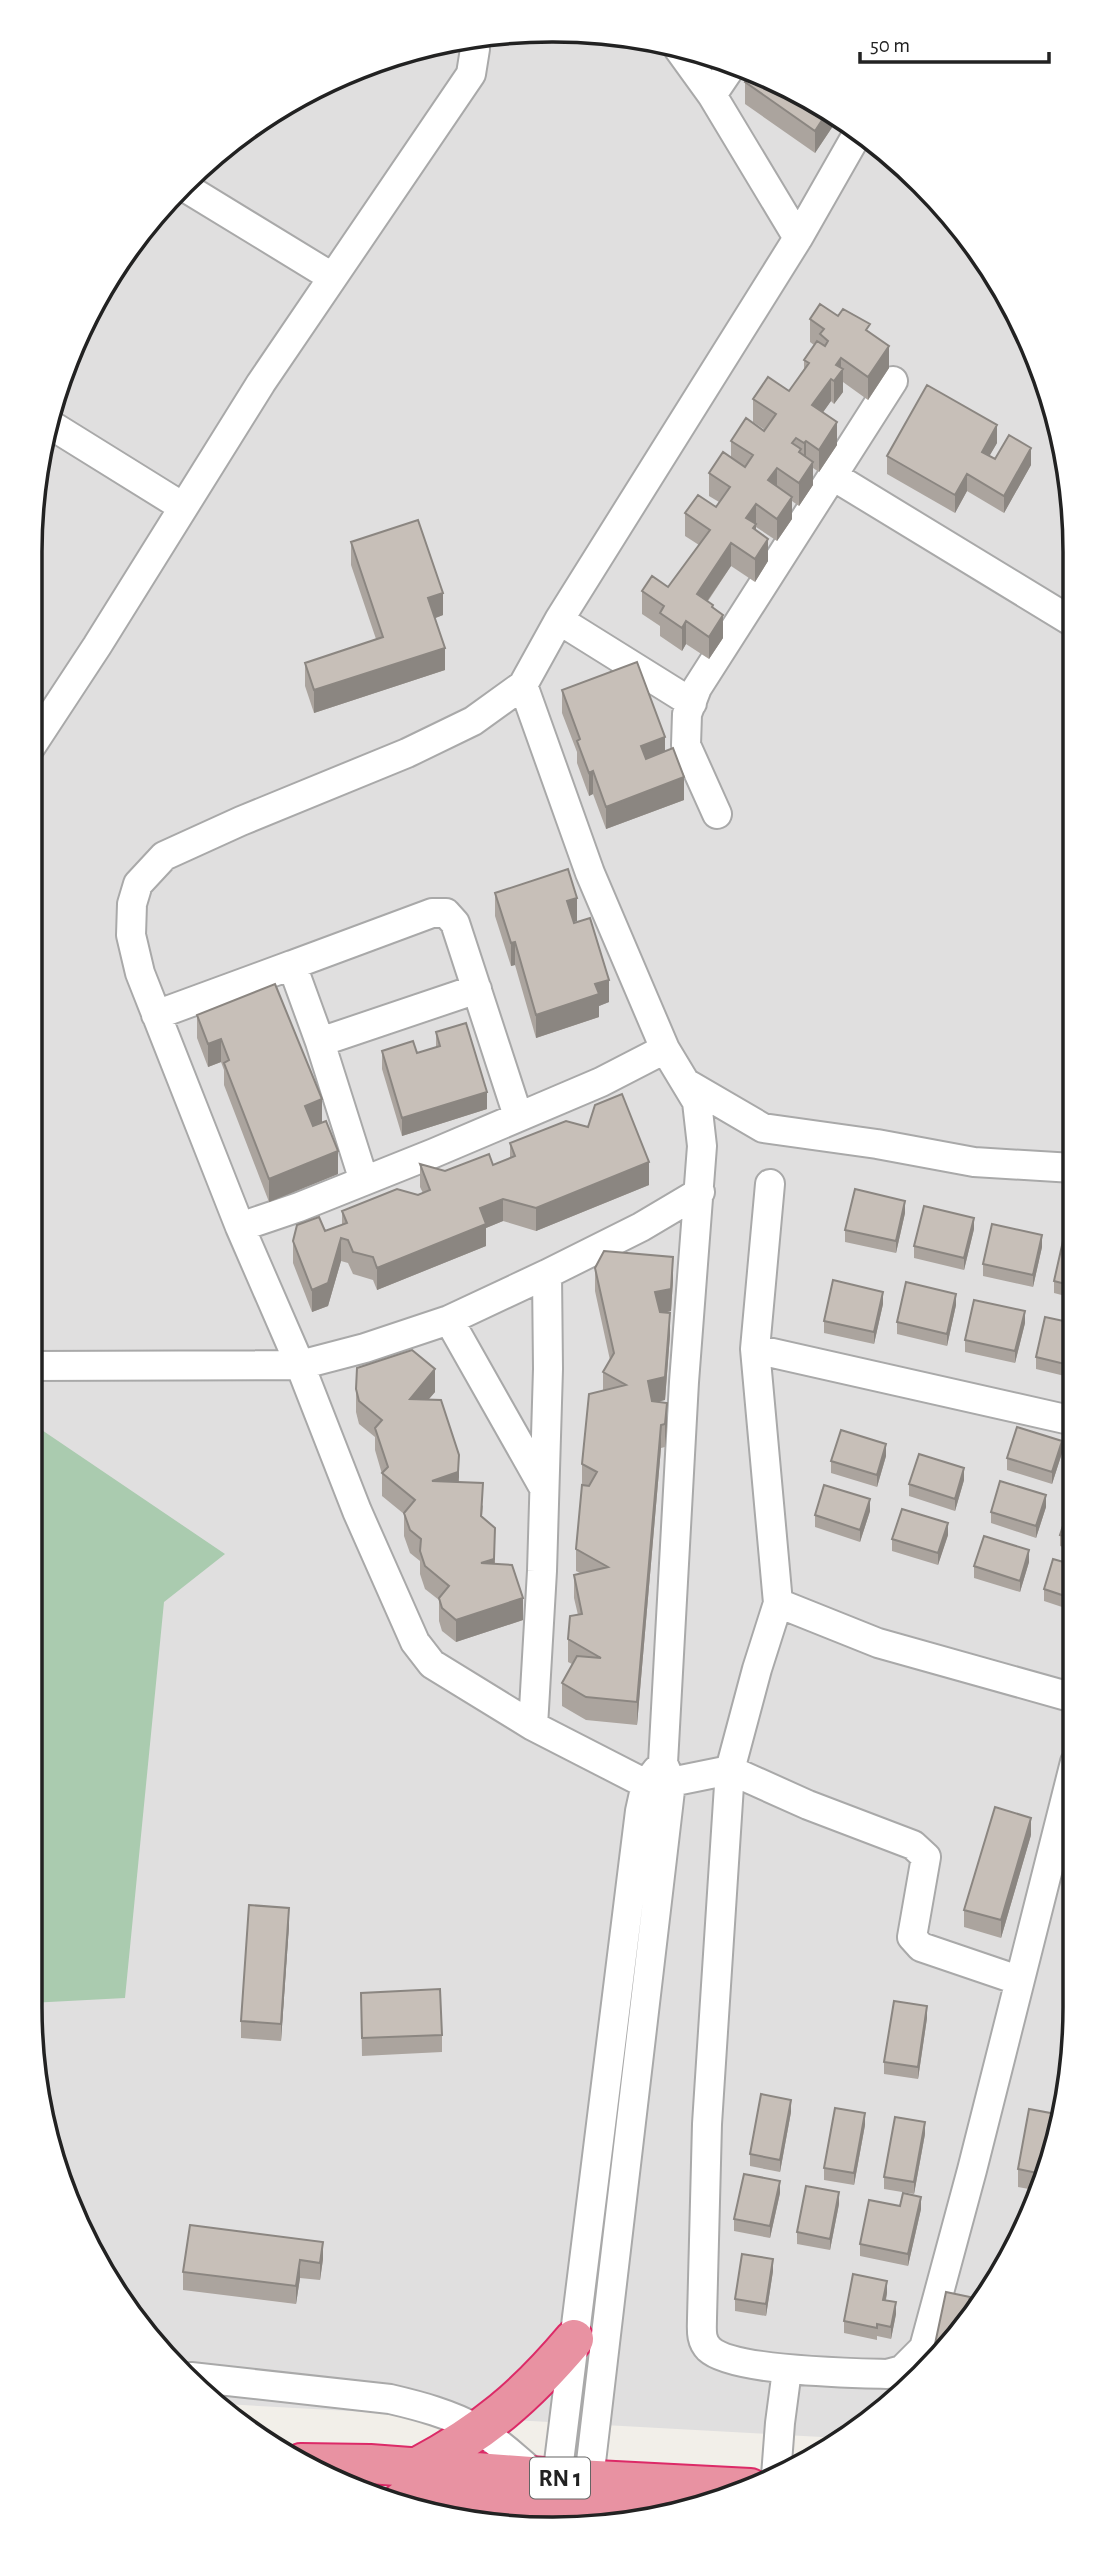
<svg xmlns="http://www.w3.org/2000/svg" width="1105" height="2559" font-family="'Alegreya Sans',sans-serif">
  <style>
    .residential { fill: #e0dfdf }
    .cemetery { fill: #aacbaf }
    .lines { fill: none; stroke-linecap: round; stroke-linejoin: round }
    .minor-casing { stroke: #a9a9a9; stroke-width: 32 }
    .highway-casing { stroke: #dc2a67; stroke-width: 42 }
    .minor { stroke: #fff; stroke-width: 28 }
    .highway { stroke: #e892a2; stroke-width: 38 }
    .wall { fill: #aba49e }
    .shaded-wall { fill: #8b8681 }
    .building { fill: #c7bfb8; stroke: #8b8681; stroke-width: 2 }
    .labels { text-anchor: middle; stroke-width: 5; stroke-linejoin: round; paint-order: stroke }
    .shield { fill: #fff; stroke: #646464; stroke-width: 2 }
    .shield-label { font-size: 24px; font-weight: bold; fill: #222 }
    .rim { fill: none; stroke: #222; stroke-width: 3.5 }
  </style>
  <rect width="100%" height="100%" fill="#f2efe9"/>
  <path class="residential" d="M519,31L621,34L721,58L870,138L967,234L1035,352L1071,484L1075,2006L1047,2175L1005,2268L946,2351L840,2438L224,2404L159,2351L100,2268L58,2175L30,2006V552L58,384L100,291L160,208L235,138L322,83L418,47Z"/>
  <path class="cemetery" d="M30,1422L225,1554L164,1602L125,1998L30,2003Z"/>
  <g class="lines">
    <g class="minor-casing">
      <path id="minor" d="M678,48L712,95L798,238
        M712,95L733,64
        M859,131L798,238L559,620L523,685L473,721L407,753L241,821L164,856L138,884L132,904L131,935L140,973L240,1227L300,1365L357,1511L415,1642L432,1664L533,1726L646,1784L671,1782L730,1770L808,1805L913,1845L926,1857L912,1937L921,1947L1018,1980
        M183,186L332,277
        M51,425L183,507
        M833,476L1071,621
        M559,620L692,703
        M523,685L590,873L665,1049L697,1102L702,1146L684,1382L663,1763L671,1782L589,2479
        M30,748L97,646L261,383L471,74L475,49L469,39
        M717,814L686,745L687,714L697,688L893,381
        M156,1015L292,965
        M320,1042L477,989
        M686,1083L763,1128L877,1144L974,1162L1073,1168
        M364,1181L320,1042L292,965L432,913H446L455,923L518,1116
        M770,1184L755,1349L778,1603L757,1669L730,1770L707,2124L702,2318C702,2329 700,2340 709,2349C732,2371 852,2373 887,2374L902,2370L924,2348L972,2170L1075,1762
        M240,1227L299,1207L434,1153L601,1082L665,1049
        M449,1320L544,1488
        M755,1349L1074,1421
        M30,1366L300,1365L365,1348L449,1320L547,1274
        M778,1603L878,1643L1074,1698
        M533,1726L542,1571L548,1369L547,1274L641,1227L700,1192
        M191,2377L390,2399C420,2406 450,2414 477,2429C499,2441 518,2461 537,2476
        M776,2476L780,2423L787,2370
        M557,2478L640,1811L646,1784L657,1770"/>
    </g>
    <g class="highway-casing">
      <path id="highway" d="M301,2463L370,2464L557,2478L750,2488
        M417,2467C484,2432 526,2396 574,2339
        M402,2501L653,2517"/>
    </g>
    <use href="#minor" class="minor"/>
    <use href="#highway" class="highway"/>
  </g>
  <path class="wall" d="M745,82L833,118V126L815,153L745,104Z
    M838,316L870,332L889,368L868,400L843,382V392L834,404L831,401L823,412L837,445L819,472L813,468V485L799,506L792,501V519L777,541L756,527V530L768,561L755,582L731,566L708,601L713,608L723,638L709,659L686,644L682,651L660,636V626L642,614V591L668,587L699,545L685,536V513L716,507L719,502L709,496V473L731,457V441L765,430L753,422V399L789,391L804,369V360L814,345L810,342V319Z
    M997,443L989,456L995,459L1031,465L1004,513L967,491L955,513L887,474V456Z
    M351,542L443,615L435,618L445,670L314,713L305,686V663L376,639L351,565Z
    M562,690L665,751L684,800L606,829L593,794L589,796L577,763V752L562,713Z
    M495,893L577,921L573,922L609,1002L599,1006V1017L536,1038L515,965L511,966L495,916Z
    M197,1015L322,1122L338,1174L269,1202L224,1085V1070L221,1062L208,1067L197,1038Z
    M436,1032L487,1109L402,1136L382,1069V1051L417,1053L436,1047Z
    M510,1143L649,1185L536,1231L503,1221L486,1228V1246L377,1290L373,1280L353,1274L348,1263L341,1261L328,1306L312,1312L293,1263V1241L325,1231L342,1225V1211L423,1193L420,1187V1164L445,1171L493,1165L510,1158Z
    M905,1213L896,1253L845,1242V1230Z
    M974,1229L964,1270L914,1258V1246Z
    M1073,1243V1298L1054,1293V1281Z
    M1042,1247L1033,1287L983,1276V1264Z
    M595,1268L673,1280L671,1311L666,1312L670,1335L665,1400L657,1402L667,1425L665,1447L661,1448L637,1725L586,1720L562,1706V1683L572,1664L568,1662V1639L578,1615L574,1598V1575L580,1573L576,1571V1549L582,1485V1464L603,1391V1372L610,1360L595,1291Z
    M883,1304L874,1344L824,1333V1321Z
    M956,1305L947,1346L897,1334V1322Z
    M1025,1323L1015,1363L965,1352V1340Z
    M1073,1323V1378L1036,1369V1357Z
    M356,1389L435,1392L428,1400L459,1482L483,1506L482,1517L495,1550V1564L523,1620L456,1642L442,1631L439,1621V1600L425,1589L420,1574V1561L410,1553L404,1536V1514L382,1496V1474L375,1450V1437L359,1424L356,1412Z
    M1062,1453L1052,1484L1007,1470V1458Z
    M886,1456L877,1487L831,1473V1461Z
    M964,1480L955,1511L909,1496V1484Z
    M1074,1505V1551L1060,1546V1535Z
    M1046,1507L1036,1538L991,1523V1512Z
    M870,1511L860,1542L815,1527V1515Z
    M948,1535L938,1565L892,1551V1539Z
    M1029,1562L1020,1592L974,1578V1566Z
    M1074,1565V1611L1044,1601V1589Z
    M1031,1835L1001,1938L964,1927V1910Z
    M289,1926L281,2041L241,2038V2021Z
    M361,1993L442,2035V2052L362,2056Z
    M927,2018L918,2079L884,2074V2062Z
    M791,2112L780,2172L750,2166V2154Z
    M1056,2114L1047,2175L1040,2191L1018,2187V2169Z
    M865,2125L854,2185L824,2180V2168Z
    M925,2134L914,2194L884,2189V2177Z
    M780,2193L770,2238L734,2231V2219Z
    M839,2204L830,2250L797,2244V2232Z
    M900,2206L921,2209L908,2266L860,2256V2244Z
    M190,2225L323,2259L320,2280L300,2278L296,2304L183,2290V2272Z
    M773,2271L766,2316L735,2311V2299Z
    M887,2293L886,2300L896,2314L891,2339L877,2336V2340L844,2333V2321Z
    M970,2314L972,2315L946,2351L935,2360V2344Z"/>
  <path class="shaded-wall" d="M826,114L833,118V126L815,153V131Z
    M889,346V368L868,400V377Z
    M841,358V372L843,369V392L834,404V381L836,365Z
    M831,379V401L812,428V405Z
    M837,422V445L819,472V450Z
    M997,425V443L982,469V452Z
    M806,441V463L804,466V443Z
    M1031,448V465L1004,513V496Z
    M813,462V485L799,506V483Z
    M777,468V490L768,480Z
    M967,474V491L955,513V495Z
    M792,497V519L777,541V519Z
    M756,504V547L746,518Z
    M768,539V561L755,582V559Z
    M731,543V566L697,616V594Z
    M443,593V615L428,621V598Z
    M723,615V638L709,659V637Z
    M686,621V644L682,651V628Z
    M445,648V670L314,713V690Z
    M665,737V759L641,769V746Z
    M593,771V794L589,796V773Z
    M684,777V800L606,829V807Z
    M577,898V921L567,924V901Z
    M515,942V965L511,966V943Z
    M609,980V1002L599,1006V1017L536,1038V1015L595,984Z
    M221,1039V1062L208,1067V1044Z
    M487,1092V1109L402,1136V1118Z
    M322,1099V1122L305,1129V1106Z
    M338,1151V1174L269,1202V1179Z
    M649,1162V1185L536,1231V1208Z
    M503,1199V1221L486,1228V1246L377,1290V1268L480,1208Z
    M905,1201V1213L896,1253V1241Z
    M974,1218V1229L964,1270V1258Z
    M1042,1235V1247L1033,1287V1275Z
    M341,1238V1261L328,1306L312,1312V1290Z
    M673,1257V1280L671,1311L655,1315V1292Z
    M883,1292V1304L874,1344V1332Z
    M956,1294V1305L947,1346V1334Z
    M1025,1311V1323L1015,1363V1351Z
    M670,1313V1335L665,1400L648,1404V1381Z
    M435,1369V1392L410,1421V1399Z
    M667,1403V1425L665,1447V1424Z
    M661,1425V1448L637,1725V1702Z
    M1062,1441V1453L1052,1484V1472Z
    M886,1444V1456L877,1487V1475Z
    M459,1455V1477L458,1495L432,1481Z
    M964,1468V1480L955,1511V1499Z
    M1046,1495V1507L1036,1538V1526Z
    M870,1499V1511L860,1542V1530Z
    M948,1523V1535L938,1565V1553Z
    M495,1528V1550L494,1581L481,1563Z
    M1029,1550V1562L1020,1592V1581Z
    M523,1598V1620L456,1642V1620Z
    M1031,1818V1835L1001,1938V1920Z
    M289,1908V1926L281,2041V2024Z
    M927,2006V2018L918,2079V2067Z
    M791,2100V2112L780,2172V2160Z
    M865,2113V2125L854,2185V2173Z
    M925,2122V2134L914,2194V2182Z
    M780,2181V2193L770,2238V2226Z
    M839,2192V2204L830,2250V2239Z
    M921,2197V2209L908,2266V2254Z
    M323,2242V2259L320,2280V2263Z
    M773,2259V2271L766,2316V2304Z
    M300,2260V2278L296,2304V2286Z
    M887,2281V2293L883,2312V2300Z
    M970,2297V2314L966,2313Z
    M896,2302V2314L891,2339V2327Z"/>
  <path class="building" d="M751,74L826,114L815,131L745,82Z
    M820,304L838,316L843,309L870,324L866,330L889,346L868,377L841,358L836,365L843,369L834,381L831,379L812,405L837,422L819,450L806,441L804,443L796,438L792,443L801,449L799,452L813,462L799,483L777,468L768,480L792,497L777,519L756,504L746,518L756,524L753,528L768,539L755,559L731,543L697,594L713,605L712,607L723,615L709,637L686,621L682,628L660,613L664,606L642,591L652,576L668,587L710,530L685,513L698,495L716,507L730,487L709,473L723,452L745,467L753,455L731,441L746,418L764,431L776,414L753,399L768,377L789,391L809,363L804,360L817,341L825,346L828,341L820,334L824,329L810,319Z
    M927,385L997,425L982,452L995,459L1009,435L1031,448L1004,496L967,474L955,495L887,456Z
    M418,520L443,593L428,598L445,648L314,690L305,663L383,637L351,542Z
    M637,662L665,737L641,746L646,759L673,748L684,777L606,807L593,771L589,773L577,741L580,739L562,690Z
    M568,869L577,898L567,901L574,923L590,918L609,980L595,984L599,994L536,1015L515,942L511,943L495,893Z
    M275,984L322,1099L305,1106L313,1126L326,1121L338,1151L269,1179L224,1063L229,1060L221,1039L208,1044L197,1015Z
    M466,1023L487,1092L402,1118L382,1051L413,1041L417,1053L440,1046L436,1032Z
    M622,1094L649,1162L536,1208L503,1199L480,1208L486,1224L377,1268L373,1257L353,1252L348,1240L341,1238L328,1283L312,1290L293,1241L297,1225L319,1217L325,1231L347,1223L342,1211L397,1189L418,1195L430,1190L420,1164L445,1171L489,1154L493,1165L515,1156L510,1143L566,1121L588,1127L595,1105Z
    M855,1189L905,1201L896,1241L845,1230Z
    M924,1206L974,1218L964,1258L914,1246Z
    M992,1224L1042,1235L1033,1275L983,1264Z
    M1063,1241L1073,1243V1286L1054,1281Z
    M604,1251L673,1257L671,1289L655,1292L660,1312L670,1313L665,1377L648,1381L652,1401L667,1403L665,1424L661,1425L637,1702L586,1697L562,1683L577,1656L601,1658L568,1639L570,1616L582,1614L574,1575L608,1567L576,1549L582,1485L589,1486L597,1472L582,1464L589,1394L626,1385L603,1372L614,1353L595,1268Z
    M833,1280L883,1292L874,1332L824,1321Z
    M906,1282L956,1294L947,1334L897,1322Z
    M974,1300L1025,1311L1015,1351L965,1340Z
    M1045,1317L1073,1323V1366L1036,1357Z
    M412,1350L435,1369L410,1399L441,1400L459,1455L458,1472L432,1481L483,1483L481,1516L495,1528L494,1559L481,1563L512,1565L523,1598L456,1620L442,1608L439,1598L449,1586L425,1566L420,1551L421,1539L410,1530L404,1513L415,1500L382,1473L388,1467L375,1428L382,1420L359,1401L356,1389L357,1368Z
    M1017,1427L1062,1441L1052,1472L1007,1458Z
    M841,1430L886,1444L877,1475L831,1461Z
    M919,1454L964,1468L955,1499L909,1484Z
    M1000,1481L1046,1495L1036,1526L991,1512Z
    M824,1485L870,1499L860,1530L815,1515Z
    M1070,1504L1074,1505V1539L1060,1535Z
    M902,1509L948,1523L938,1553L892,1539Z
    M984,1536L1029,1550L1020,1581L974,1566Z
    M1053,1559L1074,1565V1599L1044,1589Z
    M995,1807L1031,1818L1001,1920L964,1910Z
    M249,1905L289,1908L281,2024L241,2021Z
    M440,1989L442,2035L362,2038L361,1993Z
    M894,2001L927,2006L918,2067L884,2062Z
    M761,2094L791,2100L780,2160L750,2154Z
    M1059,2097H1060L1047,2175L1018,2169L1029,2109L1056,2114Z
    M835,2108L865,2113L854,2173L824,2168Z
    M895,2117L925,2122L914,2182L884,2177Z
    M744,2174L780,2181L770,2226L734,2219Z
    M806,2186L839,2192L830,2239L797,2232Z
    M903,2193L921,2197L908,2254L860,2244L869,2200L900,2206Z
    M190,2225L323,2242L320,2263L300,2260L296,2286L183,2272Z
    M742,2254L773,2259L766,2304L735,2299Z
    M853,2274L887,2281L883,2300L896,2302L891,2327L877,2324V2328L844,2321Z
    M946,2292L970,2297L966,2313L972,2315L948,2348V2347L935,2344Z"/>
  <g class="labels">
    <rect class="shield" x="530" y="2457.5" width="60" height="41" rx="5"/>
    <g class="shield-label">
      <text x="560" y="2486">RN 1</text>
    </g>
  </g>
  <path d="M0 0H1105V2559H0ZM552 42H553A510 510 0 0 1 1063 552V2007A510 510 0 0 1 553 2517H552A510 510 0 0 1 42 2007V552A510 510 0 0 1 552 42Z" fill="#fff" fill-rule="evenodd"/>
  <path class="rim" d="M552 42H553A510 510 0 0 1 1063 552V2007A510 510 0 0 1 553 2517H552A510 510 0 0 1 42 2007V552A510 510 0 0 1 552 42Z"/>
  <path d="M860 52v10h189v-10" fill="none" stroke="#222222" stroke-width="3.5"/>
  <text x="870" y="52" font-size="21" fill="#222222" stroke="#ffffff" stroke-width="5" paint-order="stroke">50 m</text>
</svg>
